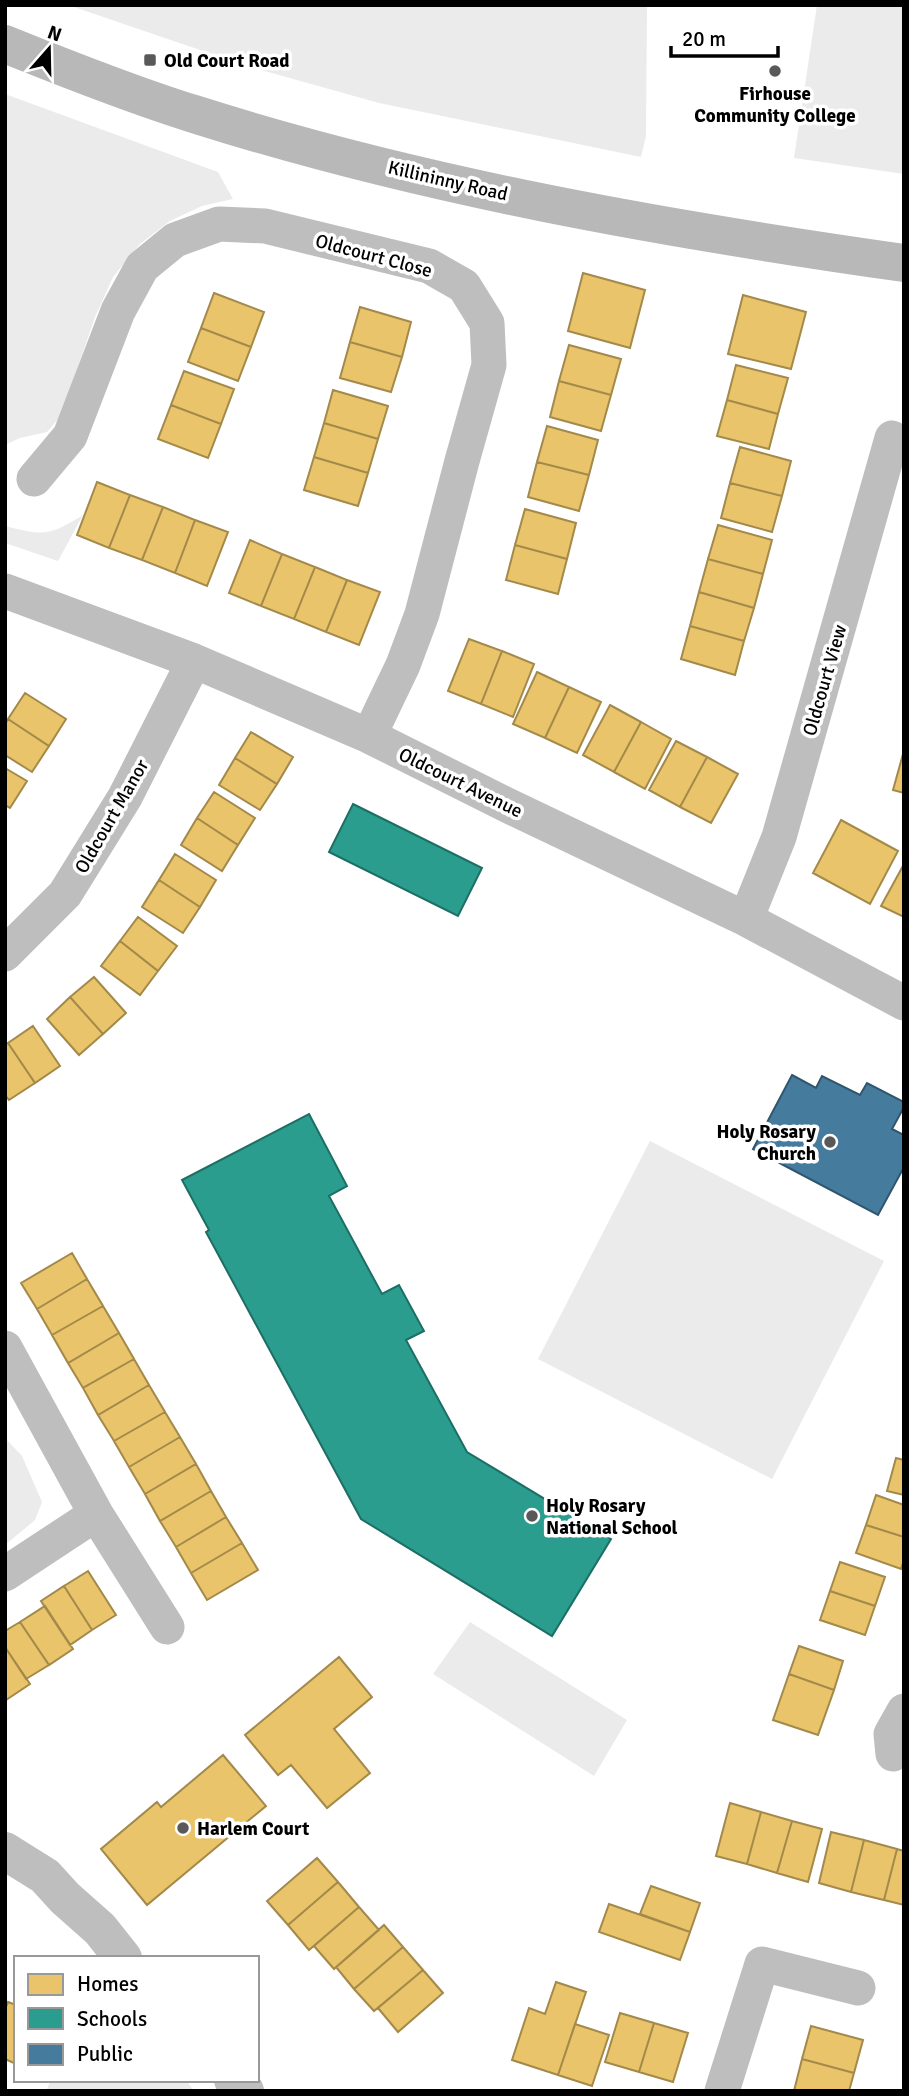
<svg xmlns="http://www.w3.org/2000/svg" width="909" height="2096" font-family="Signika,sans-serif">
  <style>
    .green { fill: #ebebeb }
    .homes { fill: #e9c46a; stroke: #a3894a; stroke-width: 2 }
    .schools { fill: #2a9d8f; stroke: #1d6e64; stroke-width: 2 }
    .public { fill: #457b9d; stroke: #30566e; stroke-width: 2 }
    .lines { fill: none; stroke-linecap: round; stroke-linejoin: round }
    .minor { stroke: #bebebe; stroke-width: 35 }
    .tertiary { stroke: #bebebe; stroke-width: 38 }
    .secondary { stroke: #b8b8b8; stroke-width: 38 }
    .poi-dot { fill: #595959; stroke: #fff; stroke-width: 2.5 }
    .labels { text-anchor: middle; stroke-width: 7; stroke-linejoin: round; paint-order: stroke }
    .poi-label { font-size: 19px; font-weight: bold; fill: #000; stroke: #fff; text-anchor: start }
    .street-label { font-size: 19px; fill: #000; stroke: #fff }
  </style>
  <rect width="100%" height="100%" fill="#fff"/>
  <path class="green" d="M68,5H647L646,136L641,157L379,103L247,66Z
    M817,5H904V174L794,158Z
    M5,94L218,172L233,199L202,206L170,221L140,244L113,277L95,317L61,416L47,432L20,438L5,445Z
    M83,515L58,561L5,543V526C44,536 49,536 83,515Z
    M650,1141L884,1261L772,1479L538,1359Z
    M5,1438L22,1456L42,1502L35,1520L5,1545Z
    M470,1622L627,1720L594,1776L433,1674Z
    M51,2080H186L194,2091H46Z"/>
  <path class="homes" d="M583,273L645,290L630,348L568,331Z
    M214,293L264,312L251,347L201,328Z
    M743,295L806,312L791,369L728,354Z
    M360,307L411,322L402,357L350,342Z
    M201,328L251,347L238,381L188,362Z
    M350,342L402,357L391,392L340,378Z
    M569,345L621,359L611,395L559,381Z
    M736,365L788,378L778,414L727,400Z
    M184,371L234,389L221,424L171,405Z
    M559,381L611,395L601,431L550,417Z
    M333,390L388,406L378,439L324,423Z
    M727,400L778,414L769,449L717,436Z
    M171,405L221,424L208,458L158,439Z
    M324,423L378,439L368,473L314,457Z
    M547,426L598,440L589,475L537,462Z
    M740,447L791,461L782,496L730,483Z
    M314,457L368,473L358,506L304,490Z
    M537,462L589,475L579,511L528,497Z
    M97,482L130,495L109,548L77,535Z
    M730,483L782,496L772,532L721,518Z
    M130,495L163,507L142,560L109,548Z
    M163,507L195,520L175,573L142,560Z
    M525,509L576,523L567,559L515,545Z
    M195,520L228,532L207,586L175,573Z
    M718,525L772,540L763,574L708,559Z
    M250,540L282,554L261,606L229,593Z
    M515,545L567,559L558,594L506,580Z
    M282,554L315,567L294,619L261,606Z
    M708,559L763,574L754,608L699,592Z
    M315,567L347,580L326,632L294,619Z
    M347,580L380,592L359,645L326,632Z
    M699,592L754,608L744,641L690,626Z
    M690,626L744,641L735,675L681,659Z
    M469,639L502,651L481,704L448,691Z
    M502,651L534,664L513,717L481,704Z
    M537,672L569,687L545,738L513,724Z
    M569,687L601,702L577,753L545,738Z
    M25,693L66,719L49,746L8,719Z
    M610,705L641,722L614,772L583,755Z
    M8,719L49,746L32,772L5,755V724Z
    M641,722L671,739L645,789L614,772Z
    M251,732L293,757L277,784L235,758Z
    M676,741L707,757L680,807L649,790Z
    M903,754H904V793L893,790Z
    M707,757L738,774L711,823L680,807Z
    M235,758L277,784L260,810L219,785Z
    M5,768L27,781L10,808L5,805Z
    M214,792L255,818L238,845L197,818Z
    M197,818L238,845L222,871L181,845Z
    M841,820L898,851L870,904L813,873Z
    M175,854L216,880L200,907L159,880Z
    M904,864V917L881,906Z
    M159,880L200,907L183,933L142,907Z
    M138,917L177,946L158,971L120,941Z
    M120,941L158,971L140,995L101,966Z
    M94,977L126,1013L103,1034L70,997Z
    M70,997L103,1034L79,1055L47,1019Z
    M33,1026L60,1066L35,1083L8,1043Z
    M8,1043L35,1083L9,1100L5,1095V1044Z
    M72,1253L87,1279L37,1309L21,1283Z
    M87,1279L103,1306L52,1335L37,1309Z
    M103,1306L119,1333L68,1363L52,1335Z
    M119,1333L134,1359L83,1388L68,1363Z
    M134,1359L149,1385L98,1415L83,1388Z
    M149,1385L165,1412L114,1441L98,1415Z
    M165,1412L180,1437L129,1467L114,1441Z
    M180,1437L196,1464L145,1494L129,1467Z
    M896,1458L904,1460V1495L887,1491Z
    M196,1464L211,1491L160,1521L145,1494Z
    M211,1491L226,1517L176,1547L160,1521Z
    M876,1495L904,1505V1537L866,1525Z
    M226,1517L242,1543L191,1573L176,1547Z
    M866,1525L904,1537V1560L901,1569L856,1553Z
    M242,1543L258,1570L207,1600L191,1573Z
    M840,1562L885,1577L875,1606L830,1591Z
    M88,1571L116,1615L92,1630L64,1586Z
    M64,1586L92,1630L70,1645L41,1601Z
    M830,1591L875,1606L865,1635L820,1620Z
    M45,1606L73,1649L49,1665L20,1622Z
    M20,1622L49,1665L26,1679L5,1647V1631Z
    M799,1646L843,1661L834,1690L789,1674Z
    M5,1647L30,1684L6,1700L5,1699Z
    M339,1657L372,1697L334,1729L370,1773L327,1808L291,1765L278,1775L245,1735Z
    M789,1674L834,1690L818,1735L773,1720Z
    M223,1755L266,1806L147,1905L101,1849L157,1802L161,1807Z
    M730,1803L761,1812L747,1864L716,1856Z
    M761,1812L792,1821L777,1873L747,1864Z
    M792,1821L822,1829L808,1882L777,1873Z
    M831,1832L864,1840L851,1892L819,1883Z
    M864,1840L897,1849L884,1900L851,1892Z
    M897,1849L904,1851V1905L884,1900Z
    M317,1858L338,1882L288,1925L267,1901Z
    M338,1882L359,1907L309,1950L288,1925Z
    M651,1886L700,1903L690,1932L640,1914Z
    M609,1904L690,1932L680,1960L599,1932Z
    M359,1907L379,1930L334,1969L314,1946Z
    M384,1925L403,1947L354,1989L336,1967Z
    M403,1947L423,1970L374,2011L354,1989Z
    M423,1970L443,1993L398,2032L378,2008Z
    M556,1982L586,1992L558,2075L512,2060L529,2008L545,2014Z
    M8,2002L16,2005V2064L5,2059V2009Z
    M620,2013L654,2023L639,2072L605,2062Z
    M654,2023L688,2033L673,2082L639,2072Z
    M575,2024L609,2035L592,2086L558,2075Z
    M811,2026L863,2040L854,2073L802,2059Z
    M802,2059L854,2073L849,2091H794Z"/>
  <path class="schools" d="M353,804L482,868L458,916L329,852Z
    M309,1114L347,1186L329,1196L382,1294L399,1285L424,1331L406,1340L467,1452L611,1539L552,1636L361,1519L206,1232L209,1230L182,1180Z"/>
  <path class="public" d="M792,1075L816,1088L822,1076L860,1095L867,1083L904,1102V1107L892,1129L904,1135V1167L878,1215L753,1149Z"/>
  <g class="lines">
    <path class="minor" d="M34,479L70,436L118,311L142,267L175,240L219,224L265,226L429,266L464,286L487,323L489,365L462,461L422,614L403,665L369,736
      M5,591L194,661L369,736L513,808L746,919L904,1003
      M746,919L779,837L892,438
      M5,954L65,894L125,797L194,661
      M5,1348L96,1514L167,1627
      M5,1574L96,1514
      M893,1754L891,1734L904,1711
      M722,2091L762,1964L858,1988"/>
    <path class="tertiary" d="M5,1851L45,1876L65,1898L100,1929L123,1958
      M233,2080L245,2091"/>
    <path class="secondary" d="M5,44C67,69 130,94 194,114C424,187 665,229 904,263"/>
  </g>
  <g class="poi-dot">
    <rect x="143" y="53" width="14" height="14" rx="3.5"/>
    <circle cx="775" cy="71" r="7"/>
    <circle cx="830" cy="1142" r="7"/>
    <circle cx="532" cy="1516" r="7"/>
    <circle cx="183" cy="1828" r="7"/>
  </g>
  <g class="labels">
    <g class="poi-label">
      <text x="164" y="67">Old Court Road</text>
      <text x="775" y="100" text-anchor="middle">Firhouse<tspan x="775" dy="22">Community College</tspan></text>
      <text x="816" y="1138" text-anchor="end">Holy Rosary<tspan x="816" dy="22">Church</tspan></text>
      <text x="546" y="1512">Holy Rosary<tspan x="546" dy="22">National School</tspan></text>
      <text x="197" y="1835">Harlem Court</text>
    </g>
    <g class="street-label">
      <text transform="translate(448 180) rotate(13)" y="7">Killininny Road</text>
      <text transform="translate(374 255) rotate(15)" y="7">Oldcourt Close</text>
      <text transform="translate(824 680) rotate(-74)" y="7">Oldcourt View</text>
      <text transform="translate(461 782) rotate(26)" y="7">Oldcourt Avenue</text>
      <text transform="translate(111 816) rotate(-60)" y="7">Oldcourt Manor</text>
    </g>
  </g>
  <rect width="909" height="2096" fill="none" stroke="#000000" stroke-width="14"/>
  <rect x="14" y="1956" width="245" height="126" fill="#ffffff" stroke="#999999" stroke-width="2"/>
  <rect x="28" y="1974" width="35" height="21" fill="#e9c46a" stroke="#999999" stroke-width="2"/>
  <text x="77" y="1991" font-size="21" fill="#000000">Homes</text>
  <rect x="28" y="2008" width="35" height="21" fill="#2a9d8f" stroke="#999999" stroke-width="2"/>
  <text x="77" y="2026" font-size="21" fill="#000000">Schools</text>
  <rect x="28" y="2044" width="35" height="21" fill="#457b9d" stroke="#999999" stroke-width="2"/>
  <text x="77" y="2061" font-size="21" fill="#000000">Public</text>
  <g transform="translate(49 49) rotate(20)" stroke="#ffffff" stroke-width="5" paint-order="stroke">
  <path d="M0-5L12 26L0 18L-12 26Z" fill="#000000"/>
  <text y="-10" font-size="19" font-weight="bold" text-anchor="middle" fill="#000000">N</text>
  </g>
  <path d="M671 46v10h107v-10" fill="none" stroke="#000000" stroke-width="3.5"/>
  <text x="682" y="46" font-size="21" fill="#000000" stroke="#ffffff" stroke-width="5" paint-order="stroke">20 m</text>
</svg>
